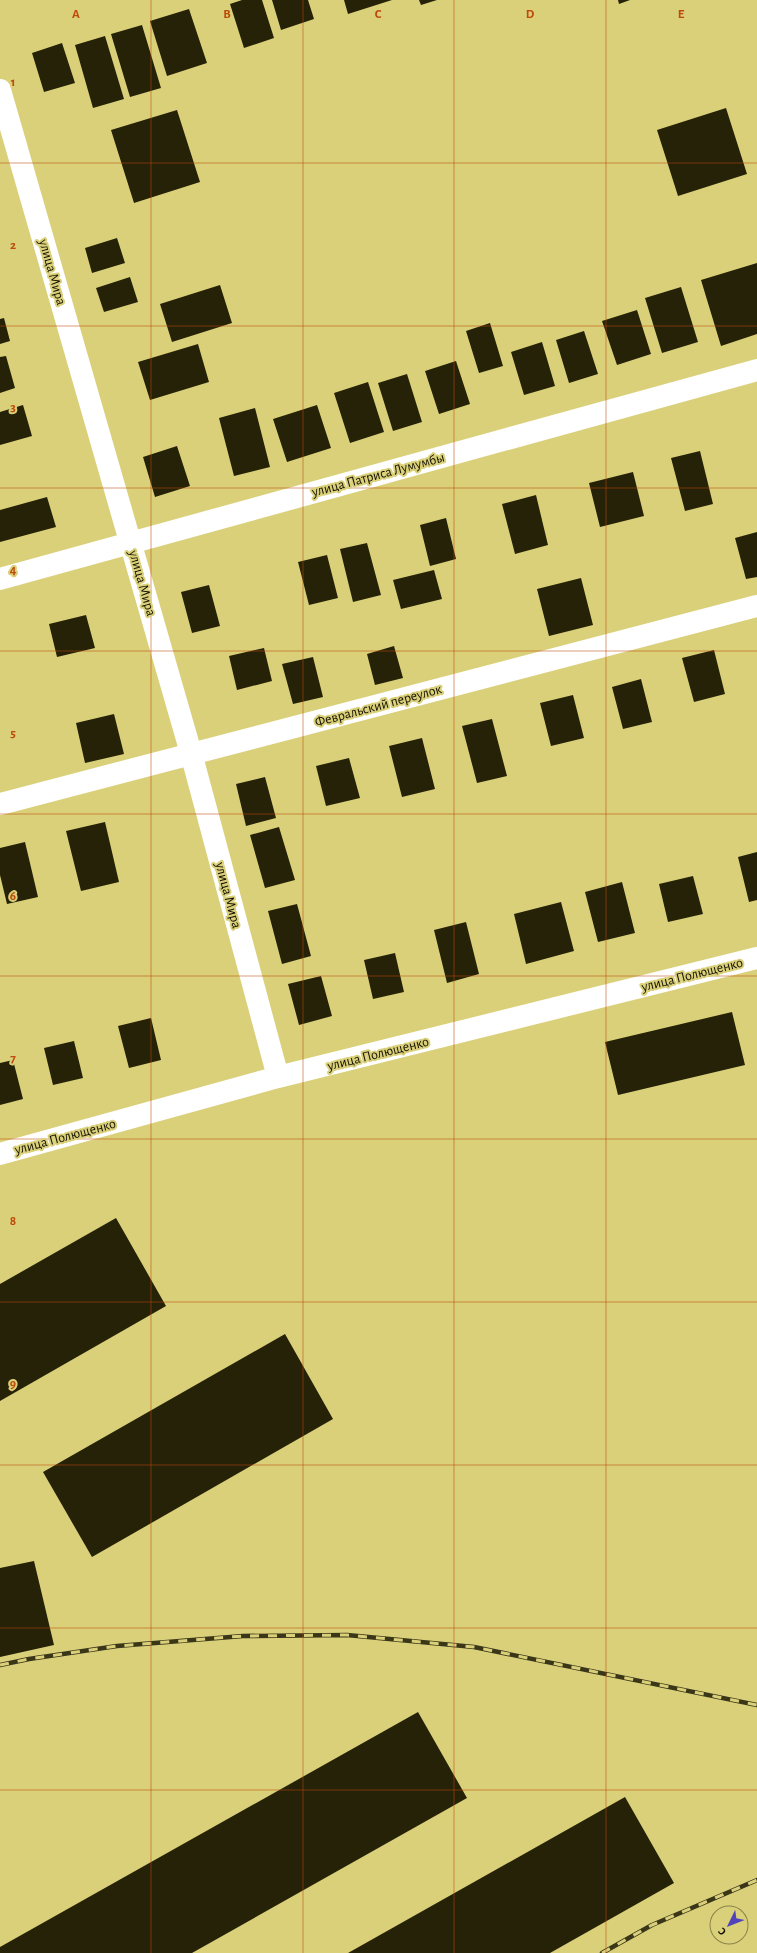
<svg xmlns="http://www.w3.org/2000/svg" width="757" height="1953" font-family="'Alegreya Sans',sans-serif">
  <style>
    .building { fill: #252207 }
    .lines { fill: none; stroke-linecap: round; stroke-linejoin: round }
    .minor { stroke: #fff; stroke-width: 22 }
    .rail-casing { stroke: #3a3618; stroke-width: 4.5 }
    .rail { stroke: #dad07a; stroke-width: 3; stroke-dasharray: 9; stroke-linecap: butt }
    .grid { fill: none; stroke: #bd4a0a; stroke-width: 1; stroke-opacity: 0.55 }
    .labels { text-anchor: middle; stroke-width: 4; stroke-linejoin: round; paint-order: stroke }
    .street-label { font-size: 14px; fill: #131000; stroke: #dad07a }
    .grid-label { font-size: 13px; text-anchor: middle; font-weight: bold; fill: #bd4a0a; stroke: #dad07a; stroke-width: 4; stroke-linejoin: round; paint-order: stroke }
  </style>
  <rect width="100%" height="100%" fill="#dad07a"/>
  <path class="building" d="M242,0H262L274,38L244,48L230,4Z
    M272,0H308L314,19L281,30Z
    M344,0H392L348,14Z
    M419,0H437L421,5Z
    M618,0H630L619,4Z
    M189,9L207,63L167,76L150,21Z
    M142,25L161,88L130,97L111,34Z
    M105,36L124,99L93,108L75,45Z
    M62,43L75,83L44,92L32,53Z
    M726,108L747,174L678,196L657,130Z
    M177,110L200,182L134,203L111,130Z
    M117,238L125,263L92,273L85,248Z
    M757,263V334L721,346L701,280Z
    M130,277L138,302L104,312L96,288Z
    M220,285L232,323L172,342L160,304Z
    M681,287L698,342L662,353L645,298Z
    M637,310L651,354L617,365L602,321Z
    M4,318L10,341L0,344V319Z
    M490,323L503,366L479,373L466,331Z
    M584,331L598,374L569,383L556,340Z
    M542,342L555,386L524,395L511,352Z
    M198,344L209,382L150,400L138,362Z
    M6,356L15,388L0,393V357Z
    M456,361L470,404L439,414L425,371Z
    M407,374L422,422L393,431L378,383Z
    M368,382L384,432L350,443L334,393Z
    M23,405L32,436L0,445V412Z
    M317,405L331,448L287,462L273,419Z
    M255,408L270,467L234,476L219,418Z
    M177,446L190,486L155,497L143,457Z
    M700,451L713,504L685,511L671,458Z
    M633,472L644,516L600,527L589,483Z
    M536,495L548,545L515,554L502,504Z
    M47,497L56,527L0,542V510Z
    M446,518L456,559L430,566L420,525Z
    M757,532V577L746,579L735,538Z
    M367,543L381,595L353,602L340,549Z
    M327,555L338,598L309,605L298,562Z
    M434,570L442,599L401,609L393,580Z
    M581,578L593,625L549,636L537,589Z
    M209,585L220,626L192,633L181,592Z
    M86,615L95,648L57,657L49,624Z
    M394,646L403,678L375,685L367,654Z
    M264,648L272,681L237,690L229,656Z
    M714,650L725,694L694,702L682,658Z
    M313,657L323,697L293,704L282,664Z
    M641,679L652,722L623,729L612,687Z
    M573,695L584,738L551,746L540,703Z
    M114,714L124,754L85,763L76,723Z
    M492,719L507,776L477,783L462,726Z
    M422,738L435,789L402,797L389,746Z
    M349,758L360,798L326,806L316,766Z
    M265,777L276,818L246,826L236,784Z
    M105,822L119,882L81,891L66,831Z
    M279,827L295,880L265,888L250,835Z
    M25,842L38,897L7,904L0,875V848Z
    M757,852V900L749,902L738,857Z
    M693,876L703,914L668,922L659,884Z
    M622,882L635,933L598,942L585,892Z
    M561,902L574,951L526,964L514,914Z
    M297,904L311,956L282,964L268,911Z
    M466,922L479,974L447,983L434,930Z
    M395,953L404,992L373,999L364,960Z
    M321,976L332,1016L299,1025L288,984Z
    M732,1012L745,1065L618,1095L605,1042Z
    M151,1018L161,1060L129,1068L118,1026Z
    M74,1041L83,1078L53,1085L44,1048Z
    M13,1060L23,1099L0,1105V1063Z
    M116,1218L166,1306L0,1401V1284Z
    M285,1334L333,1419L92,1557L43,1472Z
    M34,1561L54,1645L0,1657V1568Z
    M418,1712L467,1798L192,1953H0V1947Z
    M625,1797L674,1883L550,1953H348Z"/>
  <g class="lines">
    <path class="minor" d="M0,90L191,753L278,1077
      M0,579L757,370
      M0,804L757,606
      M0,1154L278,1077L757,958"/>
    <g class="rail-casing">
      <path id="rail" d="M0,1665L29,1659L117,1646L243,1636L347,1635L474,1647L757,1705
        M602,1953L652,1925L757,1880"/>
    </g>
    <use href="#rail" class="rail"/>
  </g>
  <path class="grid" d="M151,0V1953M303,0V1953M454,0V1953M606,0V1953M0,163H757M0,326H757M0,488H757M0,651H757M0,814H757M0,976H757M0,1139H757M0,1302H757M0,1465H757M0,1628H757M0,1790H757"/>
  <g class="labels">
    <g class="street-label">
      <text transform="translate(53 272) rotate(74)" y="5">улица Мира</text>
      <text transform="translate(378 474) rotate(-15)" y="5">улица Патриса Лумумбы</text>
      <text transform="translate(143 583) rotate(74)" y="5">улица Мира</text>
      <text transform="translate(378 705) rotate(-15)" y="5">Февральский переулок</text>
      <text transform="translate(229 895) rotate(75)" y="5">улица Мира</text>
      <text transform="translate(692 974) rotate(-14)" y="5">улица Полющенко</text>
      <text transform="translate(378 1053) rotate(-14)" y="5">улица Полющенко</text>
      <text transform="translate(65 1136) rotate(-15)" y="5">улица Полющенко</text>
    </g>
  </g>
  <g class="grid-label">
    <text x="76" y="18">A</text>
    <text x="227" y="18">B</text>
    <text x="378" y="18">C</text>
    <text x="530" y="18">D</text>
    <text x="681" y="18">E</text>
    <text x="13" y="86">1</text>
    <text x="13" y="249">2</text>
    <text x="13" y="411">3</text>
    <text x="13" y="574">4</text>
    <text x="13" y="737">5</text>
    <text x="13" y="900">6</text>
    <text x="13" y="1062">7</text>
    <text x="13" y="1225">8</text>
    <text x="13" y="1388">9</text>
  </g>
  <g transform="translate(729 1925) rotate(227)"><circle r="19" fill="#dad07a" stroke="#8a8349"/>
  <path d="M0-3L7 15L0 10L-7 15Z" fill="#5243ba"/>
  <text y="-6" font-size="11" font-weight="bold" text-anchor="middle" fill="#131000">С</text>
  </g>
</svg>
